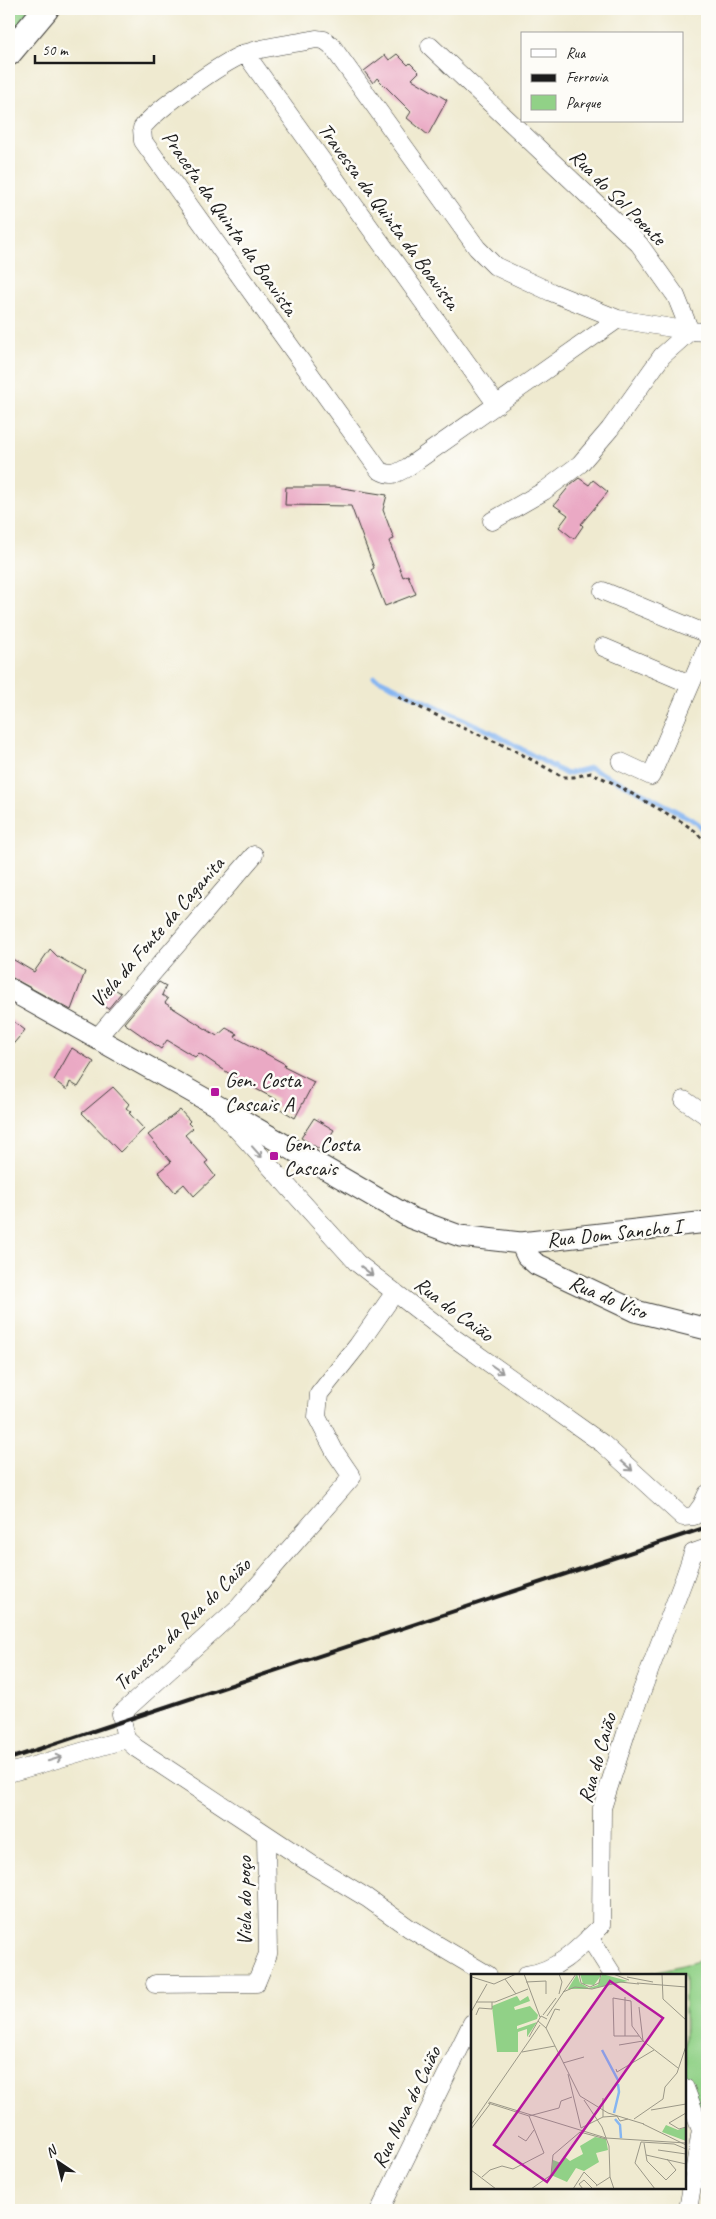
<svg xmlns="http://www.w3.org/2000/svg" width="716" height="2219" font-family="Caveat,sans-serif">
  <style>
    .green { fill: #91d187; stroke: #567652 }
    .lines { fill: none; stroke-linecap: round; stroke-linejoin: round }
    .stream { stroke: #86b6f1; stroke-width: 5 }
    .building { fill: #eaa9c4 }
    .minor-casing { stroke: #3c3b37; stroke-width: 19 }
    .major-casing { stroke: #3c3b37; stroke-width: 23 }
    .highway-casing { stroke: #3c3b37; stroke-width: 27 }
    .path { stroke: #3c3b37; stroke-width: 3; stroke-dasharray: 4 4; stroke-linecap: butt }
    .minor { stroke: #fff; stroke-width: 18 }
    .major { stroke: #fff; stroke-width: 21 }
    .highway { stroke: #fff; stroke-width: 25 }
    .rail { stroke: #1c1c1c; stroke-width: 4 }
    .oneway { stroke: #999 }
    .poi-dot { fill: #b5179e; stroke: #fdfcf7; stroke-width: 2 }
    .labels { text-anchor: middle; stroke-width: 5; stroke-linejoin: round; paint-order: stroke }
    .street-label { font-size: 21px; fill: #1c1c1c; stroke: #fdfcf7 }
    .poi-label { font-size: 21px; fill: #1c1c1c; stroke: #fdfcf7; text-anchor: start }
    .inset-river { fill: none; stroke: #86b6f1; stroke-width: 2.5 }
    .inset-road { fill: none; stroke: #9b9888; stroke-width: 1 }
    .view { fill: #b5179e; fill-opacity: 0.15; stroke: #b5179e; stroke-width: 2.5 }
    .inset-edge { fill: none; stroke: #1c1c1c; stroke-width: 2.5 }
  </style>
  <rect width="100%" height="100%" fill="#fdfcf7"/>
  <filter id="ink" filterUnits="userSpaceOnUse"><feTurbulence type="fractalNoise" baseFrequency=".02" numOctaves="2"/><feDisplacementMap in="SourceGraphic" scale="10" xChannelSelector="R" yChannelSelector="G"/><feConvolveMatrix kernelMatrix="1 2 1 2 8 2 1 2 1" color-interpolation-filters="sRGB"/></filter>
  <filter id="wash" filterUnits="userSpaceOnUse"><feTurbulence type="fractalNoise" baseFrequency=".0096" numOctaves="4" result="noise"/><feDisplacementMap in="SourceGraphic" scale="20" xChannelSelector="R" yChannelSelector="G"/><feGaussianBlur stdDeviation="1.12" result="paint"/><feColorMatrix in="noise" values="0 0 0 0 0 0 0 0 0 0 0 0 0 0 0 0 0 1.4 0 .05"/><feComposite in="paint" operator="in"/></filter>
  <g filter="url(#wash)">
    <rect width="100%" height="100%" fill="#efead0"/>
    <path class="green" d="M9,9H31L9,36Z
      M707,1959V2130L685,2080V1975H641Z"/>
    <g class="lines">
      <path class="stream" d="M374,677L493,733L566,774L590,768L645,794L696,822L707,835"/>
    </g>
    <g id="blocks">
      <path class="building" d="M397,54L408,65L410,63L419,72L412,79L447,100L428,135L407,118L411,112L377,78L373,83L364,71L385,55L389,60Z
        M579,478L589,485L593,480L608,492L581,524L583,526L574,539L559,527L568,515L554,505L571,484Z
        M286,487H336L387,495L383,510L394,539L389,541L403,577L408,575L416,594L385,606L371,570L374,568L351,506L285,505Z
        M50,949L57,956L85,972L71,1010L9,976V957L34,972Z
        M159,982L166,986L162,995L168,999L165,1003L217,1036L226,1028L237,1034L235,1037L285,1064L284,1067L314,1082L295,1118L274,1105L277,1100L237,1079L199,1053L195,1057L167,1040L161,1049L124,1023Z
        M107,984L121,993L108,1009L97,1001Z
        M9,1018L25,1030L9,1049Z
        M72,1048L94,1062L78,1087L70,1082L67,1090L54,1080Z
        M113,1087L129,1104L126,1108L131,1112L129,1113L144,1129L120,1152L82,1113Z
        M180,1110L190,1121L188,1123L193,1128L185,1135L208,1161L205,1163L215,1176L194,1196L184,1184L175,1192L158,1172L171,1162L148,1135Z
        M314,1118L334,1130L321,1150L301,1138Z"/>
    </g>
  </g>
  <g filter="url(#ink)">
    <use href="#blocks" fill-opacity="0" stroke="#3c3b37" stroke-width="1"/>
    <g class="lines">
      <g class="minor-casing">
        <path id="minor" d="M430,46L639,244L676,296L690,331L707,332
          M245,53L497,405
          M618,319L408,467C396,474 391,477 379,470L143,141L142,128C155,110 223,62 244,54C265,46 294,44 316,39L324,40L331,45L477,248L495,266L551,292L618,319L690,331
          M492,521L544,491L580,464L610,429L662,356L690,331
          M603,591L707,634
          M603,647L690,684
          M621,762L651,776L707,647
          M96,1039L254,855
          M684,1100L707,1116
          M221,1112L357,1263L454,1338L603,1444L683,1517L694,1516L702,1505L707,1494
          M395,1292L358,1345L319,1394L317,1417L335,1452L352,1477L239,1607L121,1714L126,1739L136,1748L314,1866L367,1898L409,1928L488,1975
          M9,1773L126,1739
          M589,1937L613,1975
          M526,1975C558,1971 579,1948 601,1926L602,1808L627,1730L684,1579L693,1553L707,1548
          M155,1984L256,1983L268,1954L266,1835
          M685,2088L701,2130L688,2210
          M380,2210L472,2023"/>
      </g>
      <g class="major-casing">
        <path id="major" d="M9,989L212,1103L411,1218L460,1236L521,1243L707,1222
          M521,1243L527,1256L536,1264L635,1311L707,1329"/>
      </g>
      <g class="highway-casing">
        <path id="highway" d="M9,53L46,9"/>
      </g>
      <path class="path" d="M398,697L459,726L512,749L563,777H574L591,773L611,782L682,822L695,831L707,844"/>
      <use href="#minor" class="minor"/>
      <use href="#major" class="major"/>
      <use href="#highway" class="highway"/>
      <path class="rail" d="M9,1759L707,1527"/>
    </g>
    <defs><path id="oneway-shaft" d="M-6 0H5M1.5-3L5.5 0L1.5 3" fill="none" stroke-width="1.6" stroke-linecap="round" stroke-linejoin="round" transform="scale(1.25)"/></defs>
    <g class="oneway">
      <use href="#oneway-shaft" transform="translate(257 1152) rotate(48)"/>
      <use href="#oneway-shaft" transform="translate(367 1271) rotate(38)"/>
      <use href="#oneway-shaft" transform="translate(497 1369) rotate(35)"/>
      <use href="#oneway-shaft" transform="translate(627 1466) rotate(41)"/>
      <use href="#oneway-shaft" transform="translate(55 1759) rotate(-17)"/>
    </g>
  </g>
  <g class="poi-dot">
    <rect x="210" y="1087" width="10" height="10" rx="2.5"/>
    <rect x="269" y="1151" width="10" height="10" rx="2.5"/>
  </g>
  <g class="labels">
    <g class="street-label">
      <text transform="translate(618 197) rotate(45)" y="7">Rua do Sol Poente</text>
      <text transform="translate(389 216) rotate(54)" y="7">Travessa da Quinta da Boavista</text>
      <text transform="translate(230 223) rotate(55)" y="7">Praceta da Quinta da Boavista</text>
      <text transform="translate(157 932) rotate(-49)" y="7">Viela da Fonte da Caganita</text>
      <text transform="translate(614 1233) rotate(-6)" y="7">Rua Dom Sancho I</text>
      <text transform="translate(608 1297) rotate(23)" y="7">Rua do Viso</text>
      <text transform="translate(454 1309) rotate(37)" y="7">Rua do Caião</text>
      <text transform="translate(182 1624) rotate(-44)" y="7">Travessa da Rua do Caião</text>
      <text transform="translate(597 1758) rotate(-74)" y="7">Rua do Caião</text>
      <text transform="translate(244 1901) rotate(-90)" y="7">Viela do poço</text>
      <text transform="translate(406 2107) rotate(-64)" y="7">Rua Nova do Caião</text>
    </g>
    <g class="poi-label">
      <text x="225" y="1087">Gen. Costa<tspan x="225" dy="24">Cascais A</tspan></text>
      <text x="284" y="1151">Gen. Costa<tspan x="284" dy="24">Cascais</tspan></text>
    </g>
  </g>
  <g transform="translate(471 1974)">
    <rect width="215" height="215" fill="#efead0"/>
    <path d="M106,0L109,9L118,14L127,11L131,0L157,7L119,15H97ZM109,0H129V3L123,11L112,10ZM46,22L49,27L57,22L59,27L43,33L44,36L59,32L67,41L66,45L46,52V55L66,48L56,63V55L47,58V78H26L21,32ZM195,151L207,156L215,153V167L191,158ZM124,163L135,165L137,176L125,179L128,188L113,197L105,194L96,208L80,201L82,186L90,189L93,182L99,187L112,180L109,172Z" fill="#91d187"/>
    <path class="inset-river" d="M131,76L148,108M143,139L148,118L147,110M144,145L149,151L150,164"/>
    <path class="inset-road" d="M53,0L69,43M108,0L110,9L119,13L128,9L130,0M142,0L158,6M191,0L192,25L215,46M1,3L23,10L45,0M156,3L182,8M34,5L45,20M55,8L75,7V20M166,9L215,13M92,18L104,13L121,15L149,8L168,10M88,20L91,8L88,0M154,23V62M5,28H24L57,15M168,33L172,67L207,94M0,38L16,10M5,41L8,34L21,35V28M72,41L85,24M76,42L105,0M76,45L70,42L67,47L75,54L109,122L137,139L173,150M75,54L84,35L89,36M168,62H143L142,24L160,27L161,52L172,67M58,63L67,47M148,71L172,67M51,78L84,72M92,89L113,83M145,95L146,98L183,76M97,100L110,154L132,143L146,142L149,147L157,145M113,126L131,153L138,172L139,203L143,215M18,128L135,164L215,169M17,129L58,142M180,136L215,130M215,139L198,149L208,155L215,153M58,142L88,134L90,127L101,123M58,142L73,179M132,143V124M163,145L192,125L194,113L206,99L215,72M172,150L215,171M0,151L69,51M0,155L19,130M47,162L55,167L63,156M173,169L176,187L195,206L205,196L196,185M187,176L215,180M175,181L215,190M0,196L25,215M11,203L19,196L31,192L42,195L73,179M125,212L139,203M60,215L80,201L82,181L109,158L135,165M102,215L113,198L126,211M112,215L108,210L113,206L122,215M184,215L164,189L170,168L203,170L215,175"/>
    <path class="view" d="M139,7L192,44L76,208L23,171Z"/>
    <rect width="215" height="215" class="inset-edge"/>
  </g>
  <rect width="716" height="2219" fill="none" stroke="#fdfcf7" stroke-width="30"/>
  <rect x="521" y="32" width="162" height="90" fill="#fdfcf7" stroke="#a3a29f"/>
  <rect x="531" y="49" width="25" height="8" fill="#ffffff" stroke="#a3a29f"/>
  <text x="566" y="58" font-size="15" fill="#1c1c1c">Rua</text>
  <rect x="531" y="74" width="25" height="8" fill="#1c1c1c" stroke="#a3a29f"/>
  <text x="566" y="82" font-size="15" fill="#1c1c1c">Ferrovia</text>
  <rect x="531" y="95" width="25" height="15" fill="#91d187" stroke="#a3a29f"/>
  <text x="566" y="108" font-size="15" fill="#1c1c1c">Parque</text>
  <g transform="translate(58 2162) rotate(325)" stroke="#fdfcf7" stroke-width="4" paint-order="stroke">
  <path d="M0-4L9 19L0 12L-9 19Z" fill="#1c1c1c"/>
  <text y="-8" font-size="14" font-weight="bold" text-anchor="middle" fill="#1c1c1c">N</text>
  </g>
  <path d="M35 55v8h119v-8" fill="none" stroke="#1c1c1c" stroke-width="2.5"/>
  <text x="42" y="55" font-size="15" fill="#1c1c1c" stroke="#fdfcf7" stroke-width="4" paint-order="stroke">50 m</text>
</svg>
